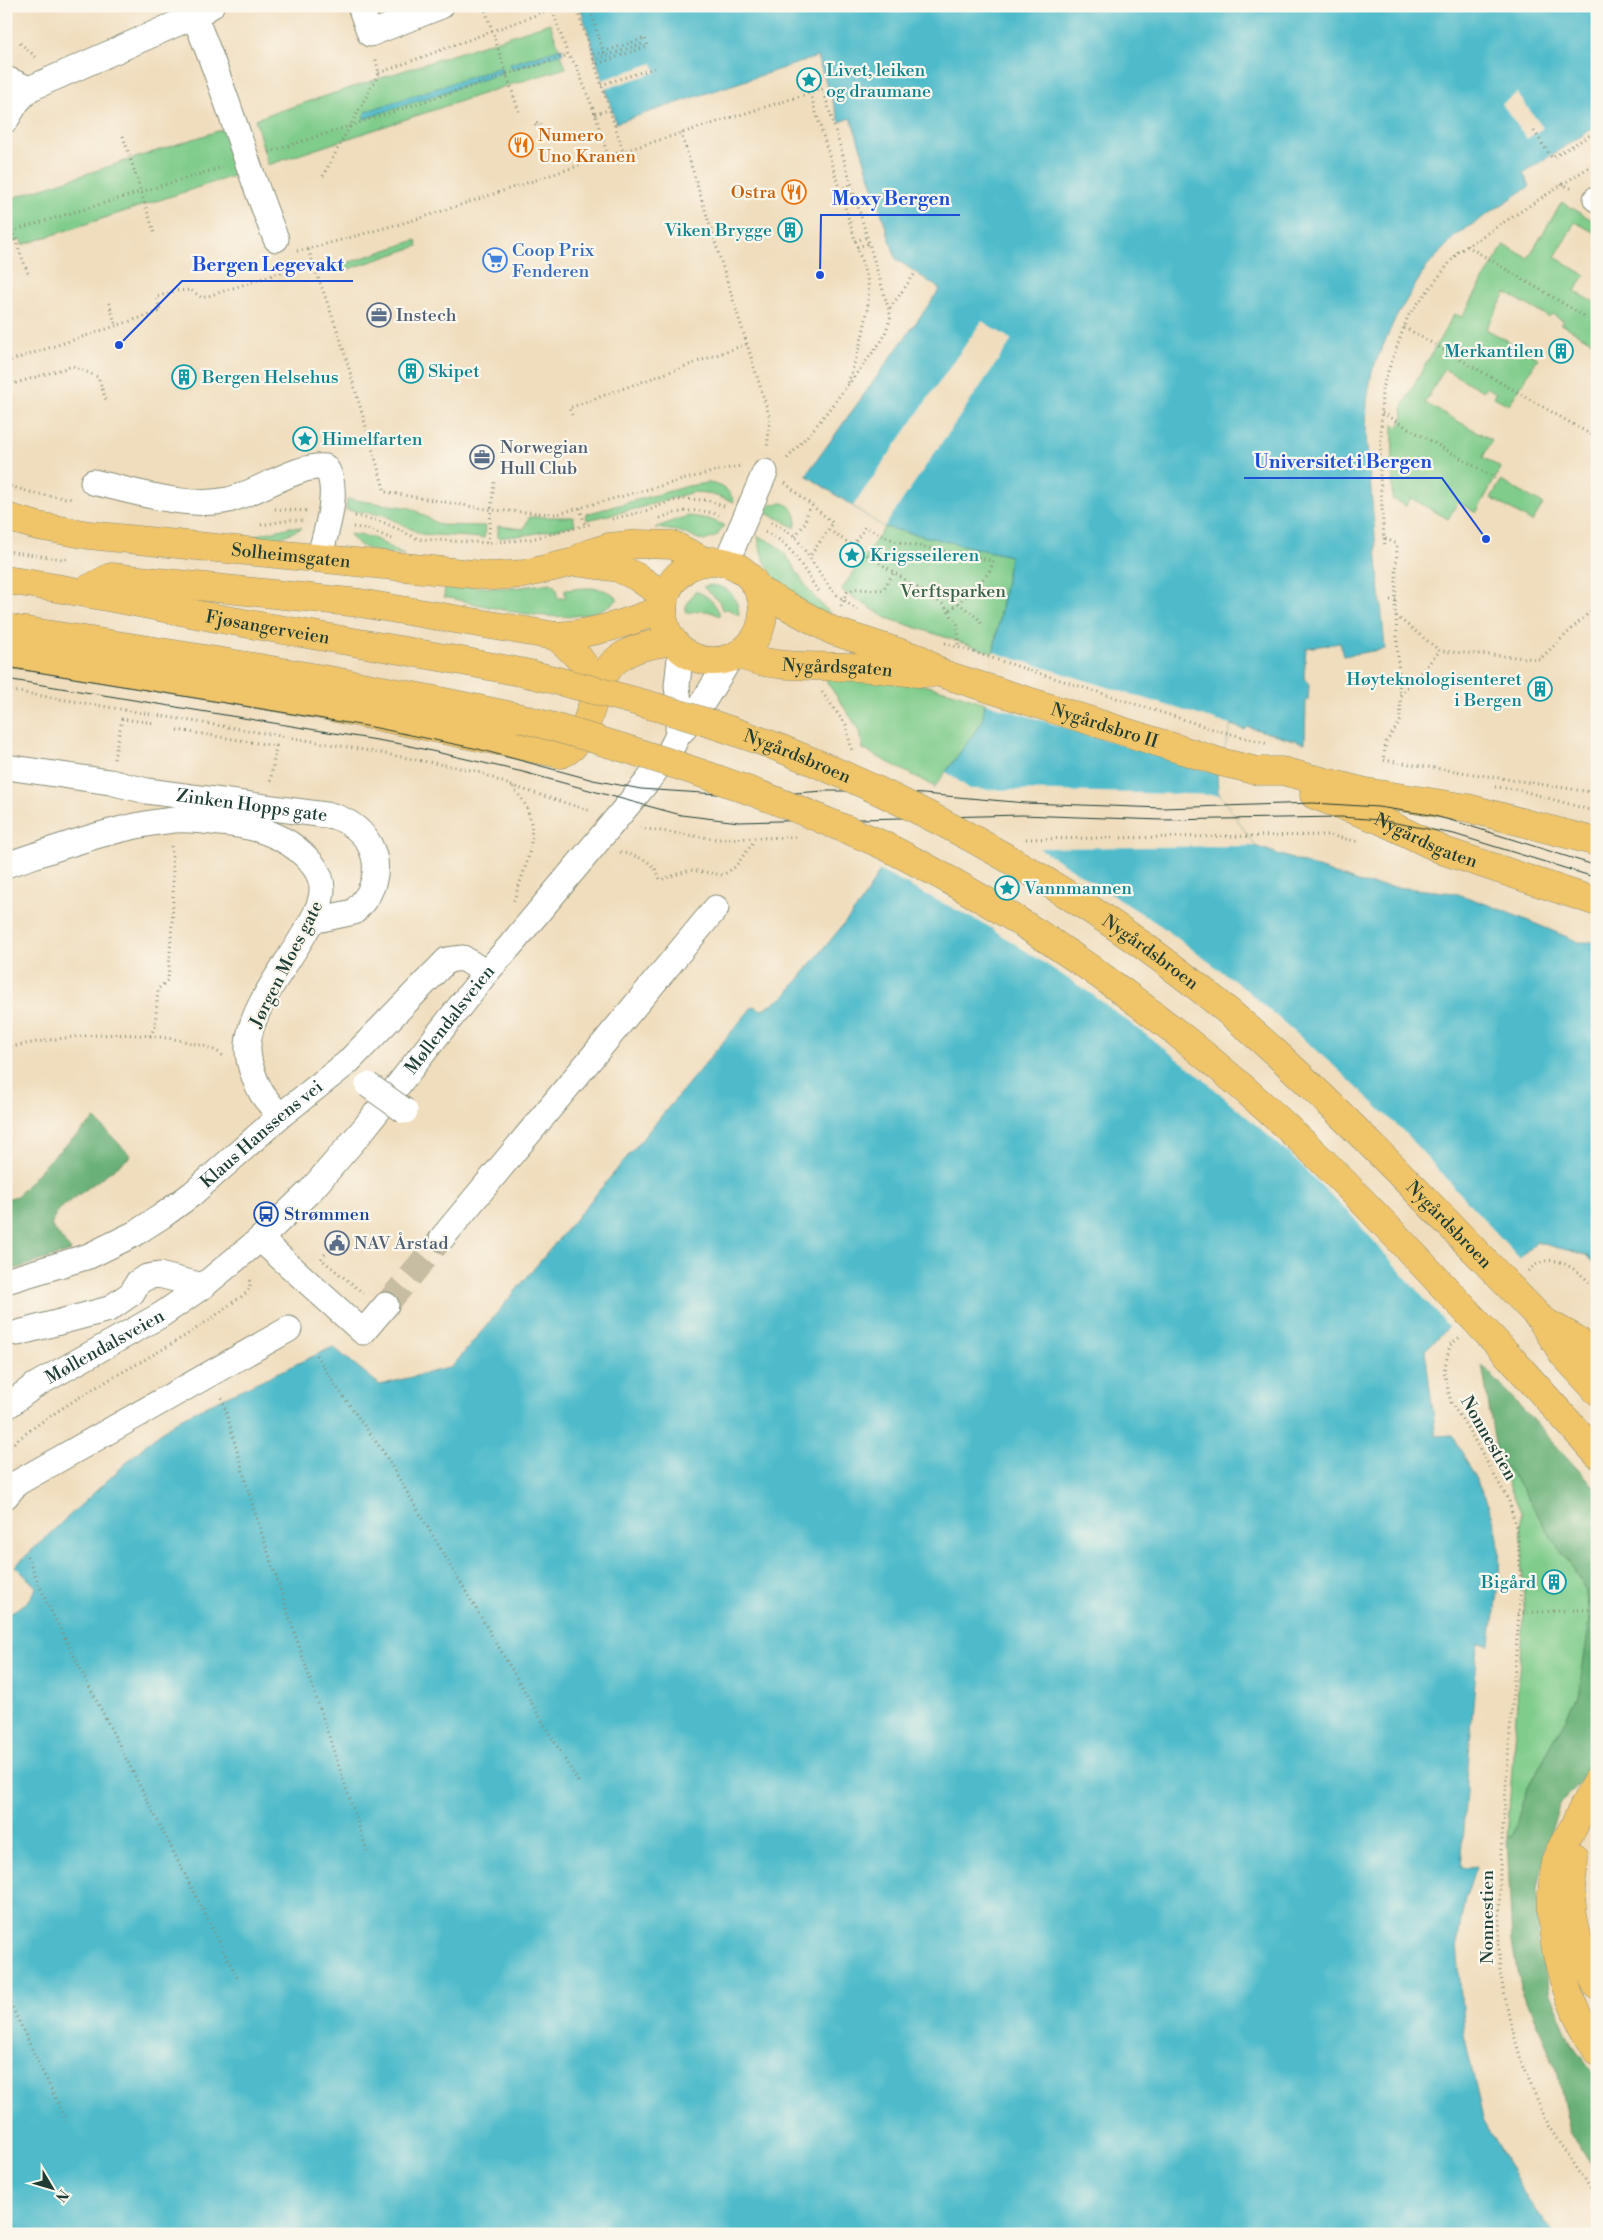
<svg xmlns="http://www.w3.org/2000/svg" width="1603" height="2240" font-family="'Libre Bodoni',serif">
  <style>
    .green { fill: #7fcc8b; stroke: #4f8460 }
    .forest { fill: #67b077; stroke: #437656 }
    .water { fill: #4fbbca; stroke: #377c7f }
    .pier { fill: #f0ddbd }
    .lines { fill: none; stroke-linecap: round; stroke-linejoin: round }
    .minor-tunnel { stroke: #c6bda2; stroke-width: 25; stroke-dasharray: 25 12; stroke-linecap: butt }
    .minor-casing { stroke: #888d78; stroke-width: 27 }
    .major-casing { stroke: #888d78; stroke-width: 29 }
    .highway-casing { stroke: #888d78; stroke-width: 29 }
    .path { stroke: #888d78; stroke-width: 3; stroke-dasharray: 1 4; stroke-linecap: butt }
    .minor { stroke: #fff; stroke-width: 25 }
    .major { stroke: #f0c469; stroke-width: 28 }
    .highway { stroke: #f0c469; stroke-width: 28 }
    .tram { stroke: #1f3d34; stroke-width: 1 }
    .minor-bridge-casing { stroke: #888d78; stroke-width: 27; stroke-linecap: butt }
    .highway-bridge-casing { stroke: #888d78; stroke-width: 29; stroke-linecap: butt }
    .path-bridge { stroke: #888d78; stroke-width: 3; stroke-dasharray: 1 4; stroke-linecap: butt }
    .minor-bridge { stroke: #fff; stroke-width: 25 }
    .highway-bridge { stroke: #f0c469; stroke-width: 28 }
    .labels { text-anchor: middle; stroke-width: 4.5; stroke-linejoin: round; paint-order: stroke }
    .culture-label { font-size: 18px; fill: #0d838f; stroke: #fbf7ec; text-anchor: start }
    .food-label { font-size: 18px; fill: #c56008; stroke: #fbf7ec; text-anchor: start }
    .shop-label { font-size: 18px; fill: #366cbe; stroke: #fbf7ec; text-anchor: start }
    .service-label { font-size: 18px; fill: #4e5e75; stroke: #fbf7ec; text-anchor: start }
    .street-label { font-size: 18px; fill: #1f3d34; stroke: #fbf7ec }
    .park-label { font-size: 18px; fill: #37614a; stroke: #fbf7ec }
    .transit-label { font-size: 18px; fill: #164399; stroke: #fbf7ec; text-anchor: start }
    .leader { fill: none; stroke: #1d4ed8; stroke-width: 2 }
    .callout-dot { fill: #1d4ed8; stroke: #fbf7ec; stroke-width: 2 }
    .callout-label { font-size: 19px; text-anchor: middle; font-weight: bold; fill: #1d4ed8; stroke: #fbf7ec; stroke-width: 4.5; stroke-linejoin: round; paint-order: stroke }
  </style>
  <rect width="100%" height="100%" fill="#fbf7ec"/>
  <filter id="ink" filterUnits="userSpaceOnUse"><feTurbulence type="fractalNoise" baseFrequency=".02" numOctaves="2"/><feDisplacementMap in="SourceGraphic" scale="10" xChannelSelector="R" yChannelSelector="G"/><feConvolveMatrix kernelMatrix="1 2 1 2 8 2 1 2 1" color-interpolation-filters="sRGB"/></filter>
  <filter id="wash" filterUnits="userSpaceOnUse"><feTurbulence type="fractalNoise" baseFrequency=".0096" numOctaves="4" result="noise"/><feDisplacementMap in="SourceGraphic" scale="20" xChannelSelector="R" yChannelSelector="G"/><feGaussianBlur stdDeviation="1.12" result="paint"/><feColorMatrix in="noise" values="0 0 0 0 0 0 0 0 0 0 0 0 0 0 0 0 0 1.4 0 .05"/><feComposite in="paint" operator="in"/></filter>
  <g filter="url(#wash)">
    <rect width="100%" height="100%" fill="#f0ddbd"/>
    <path class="green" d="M550,23L566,68L506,86L268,165L255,119Z
      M227,128L242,173L22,245L21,239L13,242L6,222V200Z
      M1562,202L1597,223V234L1575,222L1555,257L1585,275L1575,291L1597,304V344L1561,324L1563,320L1552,314L1549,317L1506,293L1486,329L1538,358L1509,405L1494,397L1496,393L1486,387L1483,391L1444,369L1425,403L1492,440L1483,457L1501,468L1476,513L1458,502L1448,519L1411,498L1406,506L1392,499L1393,424L1399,427L1403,418L1402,409L1412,388L1454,314L1462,317L1504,245L1528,258Z
      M416,240L418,246L340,272L338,266Z
      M1501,481L1543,504L1532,522L1491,498Z
      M707,483C720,484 730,489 734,502L707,493L693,492L639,508L587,520L586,514L688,486Z
      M347,499L411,508L440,525L485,526L484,538L421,534L384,515L346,510Z
      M784,503C794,508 799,516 795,528L780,519L763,512L771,504Z
      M689,516L709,519L724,525L717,536L704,541L677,531L655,528L675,520Z
      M529,517H573L575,525L532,534L498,538V526L524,529Z
      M291,527L302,528L277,539L249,537Z
      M885,527L1010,556L993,653L887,618L841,590Z
      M350,534L372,537L404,555C385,552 361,554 350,534Z
      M758,536C786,547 788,560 804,583C811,594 820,603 830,613L826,620C794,597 763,579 758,536Z
      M551,583L557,589V598H565V590C585,588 603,584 618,599C579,635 491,606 444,597L445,586L514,588Z
      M710,585C729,586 738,597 739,615L728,609L722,610L719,601L703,587Z
      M695,591C708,595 714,602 720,614L719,616C708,609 699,610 686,613V606Z
      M826,675L902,680L952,692L985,703L982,722L935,787L863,749L860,731L827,682Z
      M1497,1457L1517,1481L1552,1538L1585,1587L1590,1621L1578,1697L1526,1791L1513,1835L1507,1838L1524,1603L1521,1512Z"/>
    <path class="forest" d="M95,1119L131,1156L57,1211L51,1225L71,1251L6,1272V1199L17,1196L50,1159Z
      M1482,1365L1597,1490V1765L1559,1805L1546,1847L1538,1890L1539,1943L1550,1994L1572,2045L1597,2079V2172L1570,2132L1556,2067L1520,1986L1512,1943L1507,1838L1513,1835L1526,1791L1578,1697L1590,1621L1585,1587L1552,1538L1517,1481L1497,1456Z"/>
    <path class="water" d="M580,6H1597V106L1593,109L1597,126L1523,173L1530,186L1455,236L1425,269L1394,321L1372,371L1367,401L1366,435L1385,649L1343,656L1340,643L1306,648L1304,678L1309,684L1308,700L1306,701L1305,743L1248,727L1245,730L1231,725L1217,773L1218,792L1255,846L1364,884L1455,893L1500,909L1579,942H1597V1267L1586,1255L1536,1242L1425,1350L1436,1436L1452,1435C1468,1466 1488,1496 1496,1529C1505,1565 1494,1607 1490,1644L1478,1643L1460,1867L1476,1866L1465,1899L1457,1943L1464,2034L1483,2119L1527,2197L1553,2234H6V1615C19,1607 32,1603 36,1587L15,1566L152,1439L182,1417L333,1347L380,1385L452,1367L753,1006L762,1010L784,997L861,903L902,833L982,722L1010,556L884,527L806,475L940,289L896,259L851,118L840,122L817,57L616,123Z
      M562,48L563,53L512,69L510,64Z
      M501,67L502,73L363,119L367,111Z"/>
    <path class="pier" d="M653,63L656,72L605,89L602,80Z
      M1517,93L1543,128L1527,139L1502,104Z
      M982,321L1012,340L884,527L853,506Z
      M993,652L1231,725L1217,773L985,703Z
      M946,772L970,789L1220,795L1255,846L1039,848L1161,926L1245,989L1335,1067L1401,1129L1521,1260L1450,1328L1350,1214L1285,1150L1194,1071L1093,995L986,925L878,870L900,832L930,790H933Z"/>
  </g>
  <g filter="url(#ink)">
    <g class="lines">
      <path class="minor-tunnel" d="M386,1305L442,1238"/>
      <g class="minor-casing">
        <g id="minor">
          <path d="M360,6L370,34L441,6"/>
          <path d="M194,16C226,89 246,166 276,239"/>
          <path d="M6,79L29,89"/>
          <path d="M6,120L17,102L29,89L194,16L211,6"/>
          <path d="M1596,199H1597"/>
          <path d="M93,482C133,491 188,509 228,500C257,493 298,464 325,467C342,487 325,535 319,558"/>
          <path d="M726,563L765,472"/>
          <path d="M678,734L679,702L677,686L681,649"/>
          <path id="s1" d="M6,767L110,782L147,791L333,816C367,827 386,859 369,893C365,900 359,906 354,912L312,921"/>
          <path d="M6,865C61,847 116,826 174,820C189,819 205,821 220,823C248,825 274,831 297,849C309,859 322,872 322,889C322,905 312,921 304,934C286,966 250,1009 248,1045C247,1060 254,1079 261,1092C266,1101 274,1108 280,1116"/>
          <path d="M442,1238L716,908"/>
          <path d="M260,1239L363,1332L386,1305"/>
          <path id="s2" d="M6,1281L89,1256L134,1234L162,1216L192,1194L280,1116L347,1063L447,960L463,958L486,973"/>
          <path d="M18,1333L109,1309L132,1293L138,1282L147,1277L159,1275L203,1286"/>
          <path id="s3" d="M6,1407L34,1386L161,1315L203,1286L260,1239L312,1189L362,1131L486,973L510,946L647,782L670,751L678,735L692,720L731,657"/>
          <path d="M6,1496L17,1483L289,1329"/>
        </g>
      </g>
      <g class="major-casing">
        <g id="major">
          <path id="s4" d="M6,517L38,526L89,535L492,576L524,574L574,562L587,554L609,547L640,544L673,545L706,562"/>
          <circle cx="713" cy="611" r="50"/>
          <path d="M574,562L618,568L637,577L665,596"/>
          <path id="s5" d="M758,590L833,631L920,659L940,673L1220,762L1258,771H1282L1366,792L1468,808L1597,842"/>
          <path id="s6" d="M738,654C774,671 830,664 870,668C891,670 911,674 932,673"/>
          <path id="s7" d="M1314,795L1380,820L1444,851L1597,902"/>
        </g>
      </g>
      <g class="highway-casing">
        <g id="highway">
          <path id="s8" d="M6,580C77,590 146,605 216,618C320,637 425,653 530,674"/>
          <path d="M84,591L111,577L360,603L555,636C594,634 627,623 663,609"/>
          <path d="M6,628C179,654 350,681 521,718"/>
          <path d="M555,636C575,651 587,665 596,688"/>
          <path d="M6,654L47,659L321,705L561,754C596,741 586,683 618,659C633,647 654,644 673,641"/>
          <path d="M1540,1318L1563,1354L1597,1391"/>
          <path d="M1545,1322L1576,1339L1597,1358"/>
          <path d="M1508,1355L1597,1454"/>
          <path d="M1597,1780C1588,1796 1581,1812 1573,1828C1568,1837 1560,1848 1557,1858C1542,1925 1561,1994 1597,2051"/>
          <path d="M1574,1857C1574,1869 1571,1881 1571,1892C1572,1926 1581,1957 1597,1986"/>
        </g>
      </g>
      <path class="path" d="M484,6L519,112
        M551,6L568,55L576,65L594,111L608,156L823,89L891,317L883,339L817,425L786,460
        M576,6L623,151
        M589,6L599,38
        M20,43L38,59
        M594,55L645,38L648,46L597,64
        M593,60L645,43
        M379,73L552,9
        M601,85L654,68
        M810,93L868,282C871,317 858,351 848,383
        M595,114L609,110
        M535,125L538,128L542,125L539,122L536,123
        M1534,131L1552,158L1597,131
        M681,133L770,418L767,449
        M123,136L154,232
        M269,152L568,55
        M608,156L421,218L308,249L341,341L385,492L492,510L557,514L715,471L740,466
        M1597,162L1458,252L1408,316L1382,388L1380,476L1384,538L1397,544L1395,615L1440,651L1540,659L1597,605
        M323,176L379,73L375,56
        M1561,184L1573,189
        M839,189L851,185
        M842,197L854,193
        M6,216L28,273
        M12,231L223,167
        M855,241L868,237
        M1467,246L1586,317
        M857,247L870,243
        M297,251L308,249
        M109,303L116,326
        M890,308L916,272
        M1404,327L1597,438
        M6,362L161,311L156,297L175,291L191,290L202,298L298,267
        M6,386L73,366L98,377L106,400
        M1382,413L1495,478
        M572,415L569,408L747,344
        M785,483L833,523L810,556
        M6,485L37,494L74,499
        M580,508L585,525
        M275,509L306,511
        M355,516L383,522L418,539L488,543L531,539L591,524
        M660,518C681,510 698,508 719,515
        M612,519L649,510L668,502L684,499L707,500L724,506
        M771,522L795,536L832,591L857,610
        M261,525L291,520L304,521
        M353,527L367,529L392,539
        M829,530L944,605L957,624L959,640L957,648
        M765,532C793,543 803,571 820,593
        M795,536L804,525L810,505
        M1384,538L1385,547
        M488,543L494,482
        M853,545L865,527L897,542L993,561C992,576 961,600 949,611
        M6,551L70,560
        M1390,600H1396
        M958,603L977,617L983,626
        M841,606L847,592L855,589L883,590L894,572
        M1396,616L1401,720L1386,742L1383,760L1597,793
        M945,643L1213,729L1268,744
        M6,690L359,749L476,771L512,786L591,811
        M822,692L846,725L852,752
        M1400,695L1440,651
        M177,730L276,746L270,784
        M114,759L122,719L156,723
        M513,787C517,793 523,800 526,806C541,839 522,873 513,903
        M1495,787L1516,789L1597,812
        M640,828L716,839L795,837
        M1026,839L1328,835L1359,842
        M620,852C638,857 655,859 660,880L690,870L723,875L735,867L755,840
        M150,1036L155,1027L158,989L168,980C171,933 176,892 171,845
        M6,1048C67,1035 131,1028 192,1043C203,1046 214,1048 223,1056
        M325,1254L321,1259L363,1293
        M1528,1271C1554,1246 1577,1271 1597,1289
        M1459,1338L1450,1345L1444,1371L1451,1403L1467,1427L1509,1501L1518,1535L1521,1585L1500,1866L1499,1948L1500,1972L1510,2021L1523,2067L1548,2124L1597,2199
        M316,1355L333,1382L384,1453L580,1785
        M222,1398L253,1507L367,1851
        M6,1449C28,1431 51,1415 75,1400C126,1368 181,1343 228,1306C234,1301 246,1295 249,1289C250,1287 250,1284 251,1282L248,1279
        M27,1556L47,1603L238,1979
        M1518,1613L1597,1609
        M6,1994L66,2121"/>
      <use href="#minor" class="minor"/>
      <use href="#major" class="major"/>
      <use href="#highway" class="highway"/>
      <path class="tram" d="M6,667L372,727L478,749L593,780L641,789L748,796L825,791H889L1026,803L1163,808L1313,803L1378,807L1431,815L1457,822L1597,866
        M6,679L401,744L523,772L681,815L739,822L1022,815L1162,820L1341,817L1380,820L1454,834L1597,878"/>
      <g class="minor-bridge-casing">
        <path id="minor-bridge" d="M368,1085L405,1111"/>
      </g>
      <g class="highway-bridge-casing">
        <g id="highway-bridge">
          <path id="s9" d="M530,674C615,695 701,717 782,749C962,821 1133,923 1276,1053C1368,1138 1453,1229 1540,1318"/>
          <path d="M521,718C626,747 728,779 828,822C848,830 869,838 889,848C1042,925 1184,1029 1308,1147C1378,1214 1442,1286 1508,1355"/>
        </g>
      </g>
      <path class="path-bridge" d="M599,38L605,56"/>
      <use href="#minor-bridge" class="minor-bridge"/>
      <use href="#highway-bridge" class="highway-bridge"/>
    </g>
  </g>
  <defs>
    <g id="sight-ring" transform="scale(1.25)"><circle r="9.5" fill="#fbf7ec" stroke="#0f9aa8" stroke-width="1.5"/><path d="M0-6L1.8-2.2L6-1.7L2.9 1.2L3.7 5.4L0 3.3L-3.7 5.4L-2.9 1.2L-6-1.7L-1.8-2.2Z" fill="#0f9aa8"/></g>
    <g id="restaurant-ring" transform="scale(1.25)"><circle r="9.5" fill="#fbf7ec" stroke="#e8710a" stroke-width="1.5"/><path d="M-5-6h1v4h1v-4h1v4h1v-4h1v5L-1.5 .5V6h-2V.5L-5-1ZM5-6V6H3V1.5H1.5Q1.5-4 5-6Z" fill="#e8710a"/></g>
    <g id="building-ring" transform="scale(1.25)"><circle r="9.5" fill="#fbf7ec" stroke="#0f9aa8" stroke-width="1.5"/><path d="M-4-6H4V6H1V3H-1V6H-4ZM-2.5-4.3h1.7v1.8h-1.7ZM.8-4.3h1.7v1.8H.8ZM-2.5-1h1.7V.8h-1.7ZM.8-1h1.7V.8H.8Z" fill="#0f9aa8"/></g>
    <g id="supermarket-ring" transform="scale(1.25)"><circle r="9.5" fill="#fbf7ec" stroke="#3f7fe0" stroke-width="1.5"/><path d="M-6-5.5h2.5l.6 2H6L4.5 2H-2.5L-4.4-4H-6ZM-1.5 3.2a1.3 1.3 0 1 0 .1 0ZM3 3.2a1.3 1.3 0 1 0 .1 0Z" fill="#3f7fe0"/></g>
    <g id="office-ring" transform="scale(1.25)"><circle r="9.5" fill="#fbf7ec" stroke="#5c6f8a" stroke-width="1.5"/><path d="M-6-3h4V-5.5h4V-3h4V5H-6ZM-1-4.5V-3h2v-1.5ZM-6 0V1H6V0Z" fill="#5c6f8a"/></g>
    <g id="bus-ring" transform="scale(1.25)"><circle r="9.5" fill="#fbf7ec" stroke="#1a4fb4" stroke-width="1.5"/><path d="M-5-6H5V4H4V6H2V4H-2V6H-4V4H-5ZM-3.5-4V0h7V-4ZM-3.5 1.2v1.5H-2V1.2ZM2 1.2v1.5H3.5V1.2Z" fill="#1a4fb4"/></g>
    <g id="civic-ring" transform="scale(1.25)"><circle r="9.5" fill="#fbf7ec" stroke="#5c6f8a" stroke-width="1.5"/><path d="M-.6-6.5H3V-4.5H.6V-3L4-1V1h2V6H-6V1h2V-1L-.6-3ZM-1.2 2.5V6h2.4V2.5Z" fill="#5c6f8a"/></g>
  </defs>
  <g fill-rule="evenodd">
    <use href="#sight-ring" x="809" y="80"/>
    <use href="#restaurant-ring" x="521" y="145"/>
    <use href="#restaurant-ring" x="794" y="192"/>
    <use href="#building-ring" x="790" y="230"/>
    <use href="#supermarket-ring" x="495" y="260"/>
    <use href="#office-ring" x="379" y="315"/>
    <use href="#building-ring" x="1561" y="351"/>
    <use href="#building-ring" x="411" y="371"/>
    <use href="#building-ring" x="184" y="377"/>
    <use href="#sight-ring" x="305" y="439"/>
    <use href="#office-ring" x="482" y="457"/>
    <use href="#sight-ring" x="852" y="555"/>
    <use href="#building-ring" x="1540" y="689"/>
    <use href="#sight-ring" x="1007" y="888"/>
    <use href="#bus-ring" x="266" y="1214"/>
    <use href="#civic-ring" x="337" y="1243"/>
    <use href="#building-ring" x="1554" y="1582"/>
  </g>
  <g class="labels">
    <g class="culture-label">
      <text x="826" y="76">Livet, leiken<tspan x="826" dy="21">og draumane</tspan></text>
      <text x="772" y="236" text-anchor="end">Viken Brygge</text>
      <text x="1544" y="357" text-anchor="end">Merkantilen</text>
      <text x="428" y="377">Skipet</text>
      <text x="202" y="383">Bergen Helsehus</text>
      <text x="322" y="445">Himelfarten</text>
      <text x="870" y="561">Krigsseileren</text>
      <text x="1522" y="685" text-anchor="end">Høyteknologisenteret<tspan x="1522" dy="21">i Bergen</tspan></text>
      <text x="1024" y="894">Vannmannen</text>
      <text x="1536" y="1588" text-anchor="end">Bigård</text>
    </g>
    <g class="food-label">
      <text x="538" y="141">Numero<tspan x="538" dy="21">Uno Kranen</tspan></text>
      <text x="776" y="198" text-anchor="end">Ostra</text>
    </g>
    <g class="shop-label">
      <text x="512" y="256">Coop Prix<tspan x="512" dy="21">Fenderen</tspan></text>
    </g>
    <g class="service-label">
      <text x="396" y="321">Instech</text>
      <text x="500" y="453">Norwegian<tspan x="500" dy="21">Hull Club</tspan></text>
      <text x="354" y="1249">NAV Årstad</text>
    </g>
    <g class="street-label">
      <text dy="6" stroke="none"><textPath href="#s4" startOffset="288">Solheimsgaten</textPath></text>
      <text dy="6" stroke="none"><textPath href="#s8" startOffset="266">Fjøsangerveien</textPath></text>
      <text dy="6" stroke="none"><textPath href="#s6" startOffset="101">Nygårdsgaten</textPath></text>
      <text dy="6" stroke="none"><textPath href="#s5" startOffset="374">Nygårdsbro II</textPath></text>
      <text dy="6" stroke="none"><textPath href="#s9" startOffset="280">Nygårdsbroen</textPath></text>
      <text dy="6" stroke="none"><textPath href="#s1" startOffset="249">Zinken Hopps gate</textPath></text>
      <text dy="6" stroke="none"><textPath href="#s7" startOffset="121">Nygårdsgaten</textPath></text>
      <text dy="6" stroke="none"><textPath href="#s9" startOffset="685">Nygårdsbroen</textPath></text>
      <text transform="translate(286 964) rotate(-63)" y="6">Jørgen Moes gate</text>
      <text dy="6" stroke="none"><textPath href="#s3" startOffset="596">Møllendalsveien</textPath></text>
      <text dy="6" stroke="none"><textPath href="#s2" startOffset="299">Klaus Hanssens vei</textPath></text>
      <text dy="6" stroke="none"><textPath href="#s9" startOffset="1090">Nygårdsbroen</textPath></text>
      <text dy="6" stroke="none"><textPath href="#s3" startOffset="116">Møllendalsveien</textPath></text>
      <text transform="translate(1489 1438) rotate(60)" y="6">Nonnestien</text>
      <text transform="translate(1487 1917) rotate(-90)" y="6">Nonnestien</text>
    </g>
    <g class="park-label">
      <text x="953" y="597">Verftsparken</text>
    </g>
    <g class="transit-label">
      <text x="284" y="1220">Strømmen</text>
    </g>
  </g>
  <path class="leader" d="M820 275L821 215H960M119 345L182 281H353M1486 539L1442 478H1244"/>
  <g class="callout-dot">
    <circle cx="820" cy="275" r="5"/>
    <circle cx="119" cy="345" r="5"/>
    <circle cx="1486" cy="539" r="5"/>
  </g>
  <g class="callout-label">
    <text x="891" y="205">Moxy Bergen</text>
    <text x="268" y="271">Bergen Legevakt</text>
    <text x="1343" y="468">Universitet i Bergen</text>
  </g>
  <rect width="1603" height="2240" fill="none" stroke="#fbf7ec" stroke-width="25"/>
  <g transform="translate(52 2188) rotate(128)" stroke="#fbf7ec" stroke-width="4" paint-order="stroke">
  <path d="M0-4L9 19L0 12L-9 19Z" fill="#1f3d34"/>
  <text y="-8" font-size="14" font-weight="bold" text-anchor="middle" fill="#1f3d34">N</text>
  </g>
</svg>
